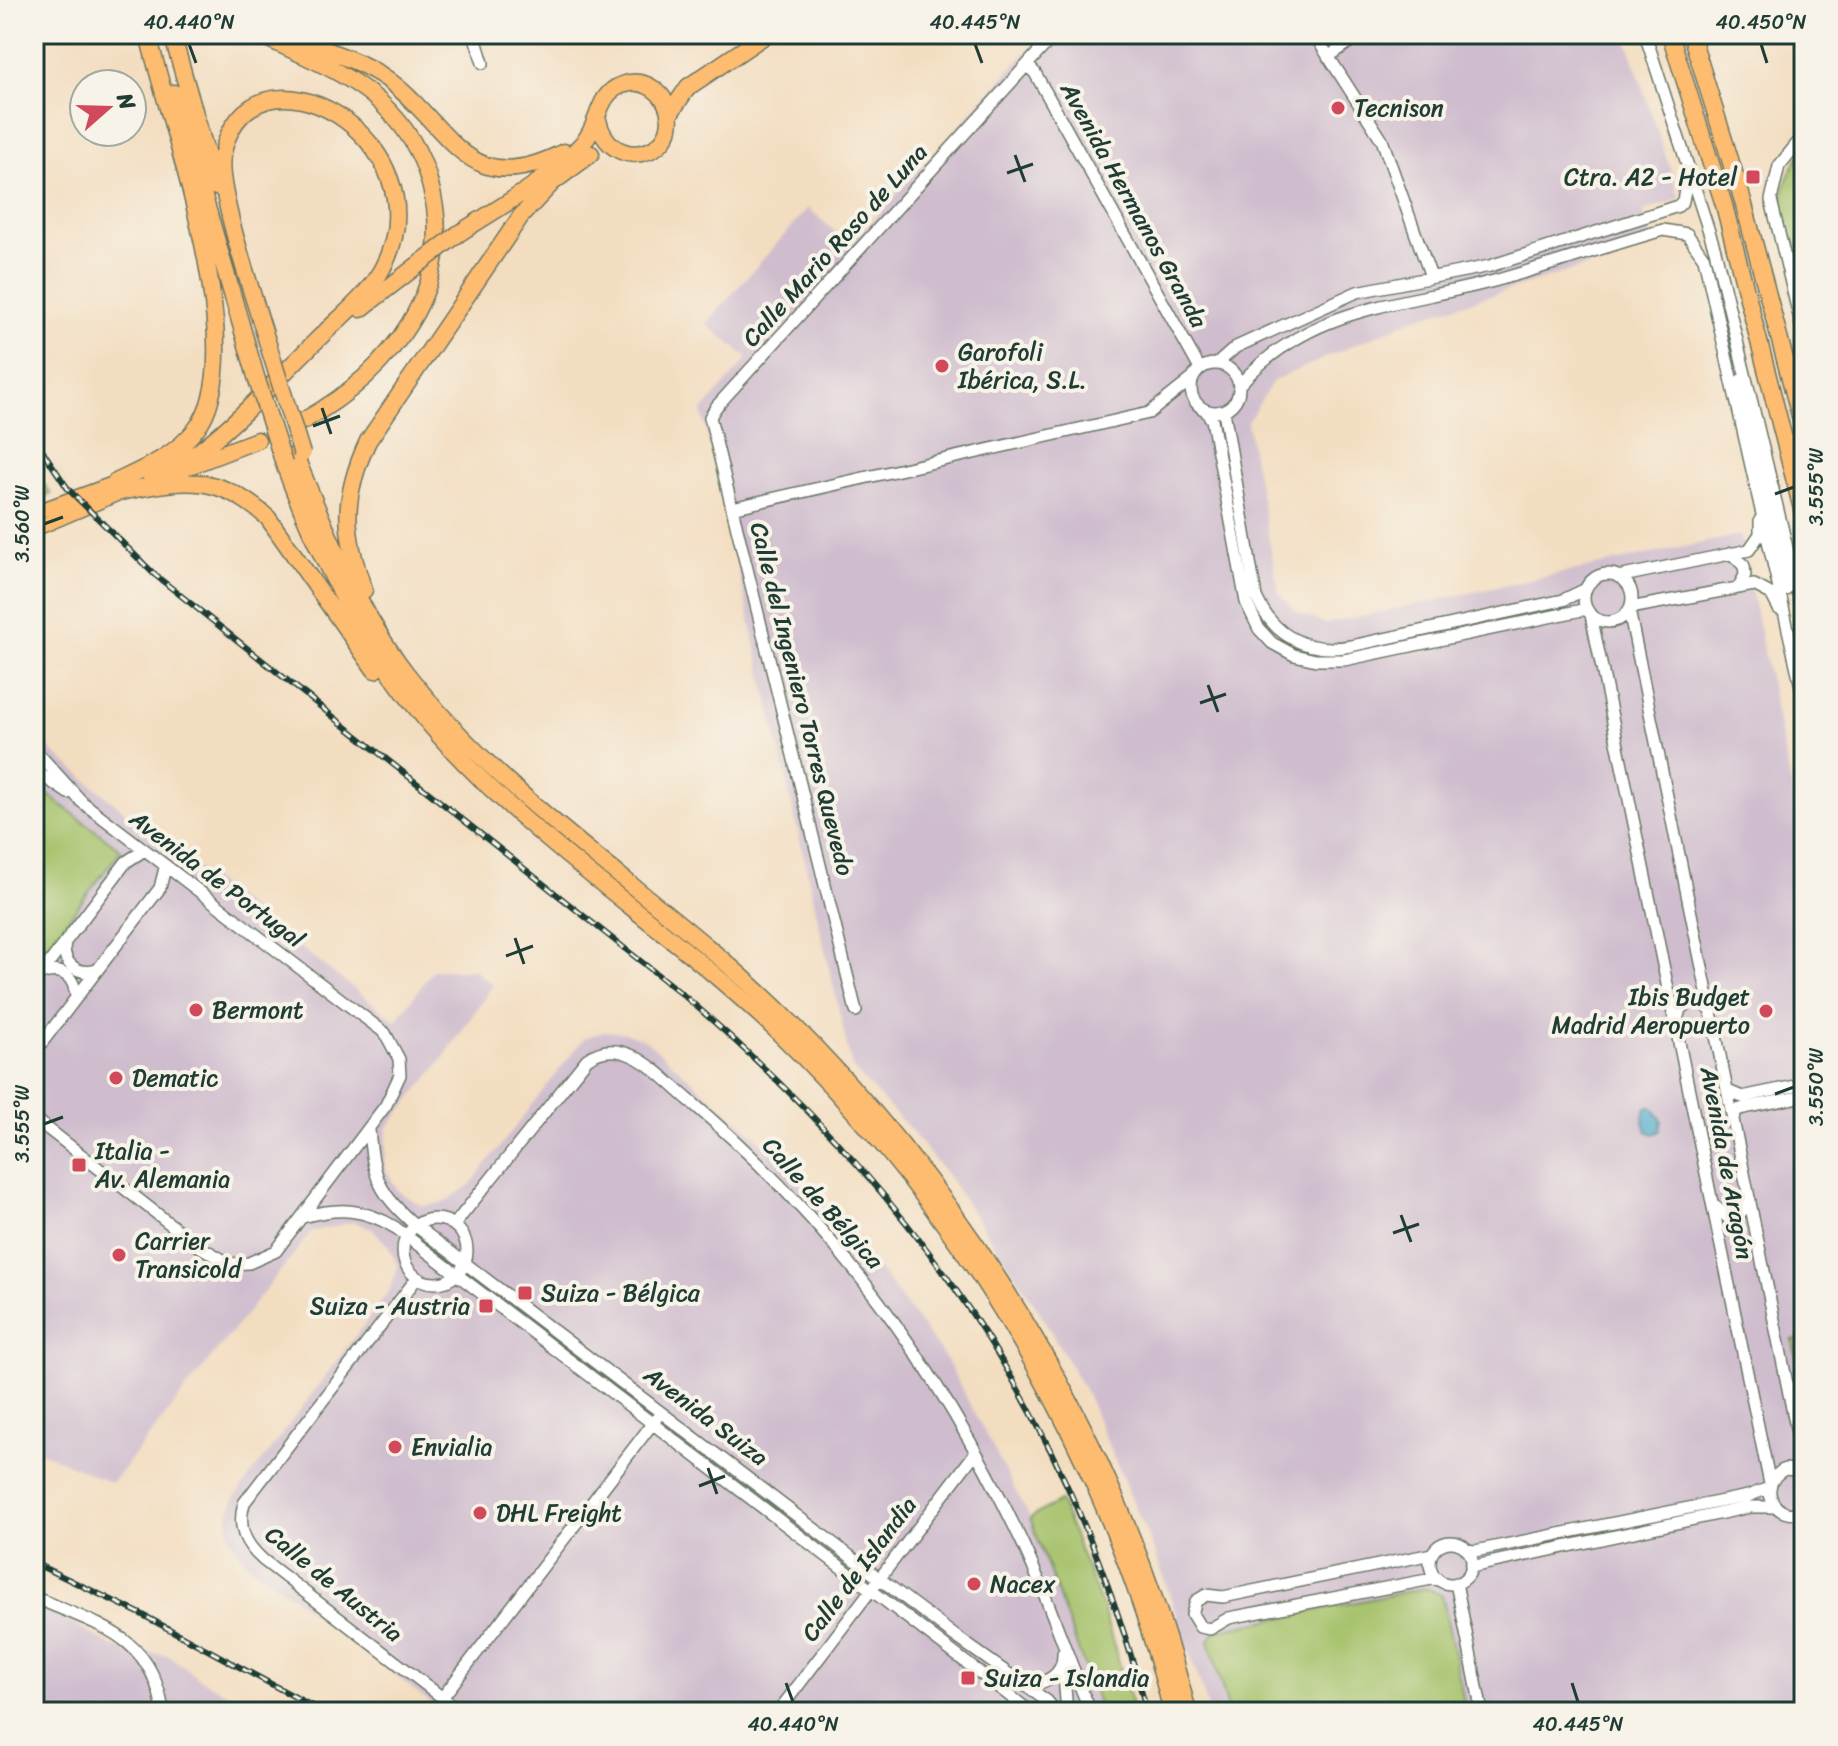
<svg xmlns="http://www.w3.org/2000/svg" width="1838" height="1746" font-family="Sriracha,sans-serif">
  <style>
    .industrial { fill: #cfbdce }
    .green { fill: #a4c169; stroke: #627f4e; stroke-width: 2 }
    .water { fill: #4ca8ca; stroke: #36727f; stroke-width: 2 }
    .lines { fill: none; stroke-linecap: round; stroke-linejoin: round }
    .minor-casing { stroke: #697565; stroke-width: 14 }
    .major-casing { stroke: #697565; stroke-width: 17 }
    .highway-casing { stroke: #697565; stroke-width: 19 }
    .minor { stroke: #fff; stroke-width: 11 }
    .major { stroke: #fdbc6f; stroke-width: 14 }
    .highway { stroke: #fdbc6f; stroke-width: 16 }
    .rail-casing { stroke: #1f3d34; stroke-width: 6 }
    .rail { stroke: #f7f3e8; stroke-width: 3; stroke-dasharray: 9; stroke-linecap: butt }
    .highway-bridge-casing { stroke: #697565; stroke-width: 19; stroke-linecap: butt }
    .highway-bridge { stroke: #fdbc6f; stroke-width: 16 }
    .ticks { fill: none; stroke: #1f3d34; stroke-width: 3 }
    .poi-dot { fill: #d1495b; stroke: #f7f3e8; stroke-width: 3 }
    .labels { text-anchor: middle; stroke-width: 8; stroke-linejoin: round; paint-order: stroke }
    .poi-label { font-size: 24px; fill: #1f3d34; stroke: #f7f3e8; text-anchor: start }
    .street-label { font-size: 24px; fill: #1f3d34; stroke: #f7f3e8 }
    .neatline { fill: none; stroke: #1f3d34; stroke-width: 3 }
    .ticks-label { font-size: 20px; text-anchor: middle; fill: #1f3d34 }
  </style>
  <rect width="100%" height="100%" fill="#f7f3e8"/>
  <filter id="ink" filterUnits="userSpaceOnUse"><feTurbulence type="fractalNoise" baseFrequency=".0125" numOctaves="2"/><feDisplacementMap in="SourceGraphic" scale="16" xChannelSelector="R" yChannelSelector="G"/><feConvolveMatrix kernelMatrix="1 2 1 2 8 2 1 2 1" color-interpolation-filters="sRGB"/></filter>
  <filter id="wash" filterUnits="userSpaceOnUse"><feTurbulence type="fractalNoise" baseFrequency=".006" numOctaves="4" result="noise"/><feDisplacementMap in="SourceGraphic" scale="32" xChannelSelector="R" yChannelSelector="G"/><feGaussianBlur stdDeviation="1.8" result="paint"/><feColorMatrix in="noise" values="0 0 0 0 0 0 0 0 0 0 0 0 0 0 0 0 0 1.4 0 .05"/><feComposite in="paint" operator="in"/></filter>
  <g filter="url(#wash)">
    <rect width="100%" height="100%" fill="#f3ddc0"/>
    <path class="industrial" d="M1043,34H1625L1680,199L1643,211L1655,245L1413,319L1273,381L1247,423L1279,593L1298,613L1325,624L1740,535L1804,848V1712H1210L1155,1553L1084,1389L1037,1307L949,1178L907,1126L852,1068L702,411L748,358L706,324L808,208L850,245Z
      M34,728L54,753L151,833L396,1021L433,970H474L493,985L440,1063L387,1128L385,1168L398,1191L422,1206L445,1202L470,1185L584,1038L605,1031L627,1033L647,1041L777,1155L885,1277L946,1359L1038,1533L1091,1692L1101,1712H443L245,1561L230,1539L228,1517L235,1497L389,1291L398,1266L388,1245L372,1229L354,1222L312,1231L112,1483L34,1449Z
      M34,1599L111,1646L169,1656L199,1678L260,1712H34Z"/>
    <path class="green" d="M1804,150V292C1789,238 1764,199 1804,150Z
      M34,470L51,494L34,501Z
      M34,784L121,850L34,964Z
      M1804,1338V1397L1793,1340Z
      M1060,1501L1102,1606L1134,1712H1101L1030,1518Z
      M1425,1588L1442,1595L1466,1712H1229L1209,1641L1215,1631Z"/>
    <path class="water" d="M1652,1107L1662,1120L1660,1131L1654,1134L1647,1131L1643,1119L1646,1108Z"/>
  </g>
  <g filter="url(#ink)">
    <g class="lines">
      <g class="minor-casing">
        <path id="minor" d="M474,34L483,63
          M1314,34L1382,140L1431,277
          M1645,34L1715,250L1804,618
          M1328,57L1361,34
          M1027,65L1035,73L1200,369
          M1804,135L1779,166L1771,200L1804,337
          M1218,363L1236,347L1357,292L1490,266L1678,206L1683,201L1685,190
          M1191 388a24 24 0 1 1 48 0a24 24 0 1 1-48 0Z
          M1741,380L1786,590
          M1240,384C1314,304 1397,307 1494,281C1551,265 1607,246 1663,230L1687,234L1704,258L1804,700
          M1206,411L1212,420L1246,602L1259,629L1272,643L1294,655L1316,660H1344L1587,609
          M1224,411L1256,597C1274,637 1308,654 1351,646L1563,600L1586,589
          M732,508L710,417L716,407L1055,34
          M1731,553L1744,566L1745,575L1738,588
          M1584 598a24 24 0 1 1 48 0a24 24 0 1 1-48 0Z
          M1618,577L1749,550L1760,534V520
          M1630,608L1754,585L1771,594L1779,609
          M1629,610L1804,1467
          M1591,615L1770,1484
          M34,749L82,802L385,1033L399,1059L400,1075L386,1105L276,1251L249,1263L230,1264L197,1245L34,1118
          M34,770L68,793
          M65,942C61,963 77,976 97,970
          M41,974C61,967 75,975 76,998
          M34,983L126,862L143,851
          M856,1011L732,508L1149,413L1192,379
          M1677,1020L1680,1009L1690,1001L1703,1004L1709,1009
          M34,1053L160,888L165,868
          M1728,1091L1742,1097L1804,1084
          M1733,1118L1737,1110L1744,1108L1804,1096
          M369,1130C373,1178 379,1194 416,1226L955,1636L1047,1701L1056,1712
          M1714,1205L1728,1218L1739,1215L1750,1200
          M303,1217C339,1207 364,1208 396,1228L1031,1712
          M403 1251a32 32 0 1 1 64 0a32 32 0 1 1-64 0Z
          M454,1225L587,1059C625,1032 661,1077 689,1100C834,1223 939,1367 1020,1538C1047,1594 1066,1655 1091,1712
          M417,1278L244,1503C237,1528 245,1544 263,1560L461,1712
          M1804,1471L1785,1469C1755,1484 1774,1524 1804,1511
          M1430 1563a21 21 0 1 1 42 0a21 21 0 1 1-42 0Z
          M1467,1550L1475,1551L1748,1496L1769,1488
          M1432,1554L1223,1597L1206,1595L1196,1601L1192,1614L1200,1627L1210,1629L1229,1618L1437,1578
          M1471,1567L1750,1507H1774
          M1456,1583L1482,1712
          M34,1597C96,1625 153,1634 163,1712
          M1063,1664L1067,1712
          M1026,1686C1046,1683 1064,1676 1063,1653
          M442,1698L656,1419
          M778,1712L976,1452"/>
      </g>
      <g class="major-casing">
        <path id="major" d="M147,473L202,449
          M34,513L124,480
          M34,529L128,489"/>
      </g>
      <g class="highway-casing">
        <path id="highway" d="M172,34L216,187
          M258,34C299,54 346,71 380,102C404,124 422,153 430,184C459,287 389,373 303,421
          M279,34C314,47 356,57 387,79C452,126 465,203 564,152
          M1670,34L1724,205L1804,517
          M1691,34L1743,201L1804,431
          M174,93L257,380
          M669,115L688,87L767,34
          M458,234C501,206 548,181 583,143C600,125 596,94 622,85C643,77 664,91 669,112C678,158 609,173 598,120
          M361,309L397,281
          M202,449C243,417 279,377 316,341C338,319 367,297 382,269C451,140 247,24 222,157C216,191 259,312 270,351
          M295,455C326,530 356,608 406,673C512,810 663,897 785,1017C979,1208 1121,1448 1188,1712
          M284,464C328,585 389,691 482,780C574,869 682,940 775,1029C966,1213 1109,1454 1172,1712
          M158,478L257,440
          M116,482C145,468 175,456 196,429C255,355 168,123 148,34
          M120,492C183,480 216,471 268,518L375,670
          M364,590C343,532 342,497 368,441L521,216L553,182L591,154"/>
      </g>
      <use href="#minor" class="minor"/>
      <use href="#major" class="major"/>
      <use href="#highway" class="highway"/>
      <g class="rail-casing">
        <path id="rail" d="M34,438L68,489L155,575L682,994C917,1194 1068,1411 1147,1712
          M34,1563L141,1614L323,1712"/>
      </g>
      <use href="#rail" class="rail"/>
      <g class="highway-bridge-casing">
        <path id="highway-bridge" d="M397,281L458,234
          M270,351L302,454
          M257,380L284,464"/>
      </g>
      <use href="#highway-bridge" class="highway-bridge"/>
    </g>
  </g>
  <path class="ticks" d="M189,44L196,63M975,44L982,63M1761,44L1767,63M1015,155L1025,182M1007,173L1033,164M322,408L331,434M313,426L340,416M1775,494L1794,487M44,524L63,517M1208,685L1218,712M1200,703L1226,694M515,938L524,964M506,956L533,946M1775,1094L1794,1087M44,1124L63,1117M1401,1215L1411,1242M1393,1233L1419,1224M708,1468L717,1494M699,1486L725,1476M786,1683L793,1702M1572,1683L1578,1702"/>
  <g class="poi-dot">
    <circle cx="1338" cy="108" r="8"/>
    <rect x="1745" y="169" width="16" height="16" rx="4"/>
    <circle cx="942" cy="366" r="8"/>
    <circle cx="196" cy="1010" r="8"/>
    <circle cx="1766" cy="1011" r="8"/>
    <circle cx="116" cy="1078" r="8"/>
    <rect x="71" y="1157" width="16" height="16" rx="4"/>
    <circle cx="119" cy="1255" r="8"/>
    <rect x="517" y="1285" width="16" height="16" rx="4"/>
    <rect x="478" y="1298" width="16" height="16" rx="4"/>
    <circle cx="395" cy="1447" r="8"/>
    <circle cx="480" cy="1513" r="8"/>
    <circle cx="974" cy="1584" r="8"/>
    <rect x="960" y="1670" width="16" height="16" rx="4"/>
  </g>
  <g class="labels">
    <g class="poi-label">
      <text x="1354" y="116">Tecnison</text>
      <text x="1737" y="185" text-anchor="end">Ctra. A2 - Hotel</text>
      <text x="958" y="360">Garofoli<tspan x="958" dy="28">Ibérica, S.L.</tspan></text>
      <text x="1750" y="1005" text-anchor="end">Ibis Budget<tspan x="1750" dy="28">Madrid Aeropuerto</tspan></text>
      <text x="212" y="1018">Bermont</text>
      <text x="132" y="1086">Dematic</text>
      <text x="95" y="1159">Italia -<tspan x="95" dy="28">Av. Alemania</tspan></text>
      <text x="135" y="1249">Carrier<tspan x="135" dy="28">Transicold</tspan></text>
      <text x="541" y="1301">Suiza - Bélgica</text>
      <text x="470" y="1314" text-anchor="end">Suiza - Austria</text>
      <text x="411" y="1455">Envialia</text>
      <text x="496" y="1521">DHL Freight</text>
      <text x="990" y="1592">Nacex</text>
      <text x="984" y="1686">Suiza - Islandia</text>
    </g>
    <g class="street-label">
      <text transform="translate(1134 205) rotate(61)" y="8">Avenida Hermanos Granda</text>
      <text transform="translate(835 245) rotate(-48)" y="8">Calle Mario Roso de Luna</text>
      <text transform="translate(802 699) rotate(76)" y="8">Calle del Ingeniero Torres Quevedo</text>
      <text transform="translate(217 879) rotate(37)" y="8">Avenida de Portugal</text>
      <text transform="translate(1727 1163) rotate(79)" y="8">Avenida de Aragón</text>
      <text transform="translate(823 1203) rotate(48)" y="8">Calle de Bélgica</text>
      <text transform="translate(706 1416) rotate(37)" y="8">Avenida Suiza</text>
      <text transform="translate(859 1569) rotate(-53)" y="8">Calle de Islandia</text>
      <text transform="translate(334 1584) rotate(39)" y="8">Calle de Austria</text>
    </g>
  </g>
  <rect width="1838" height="1746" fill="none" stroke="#f7f3e8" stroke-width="88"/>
  <g transform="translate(108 108) rotate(70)"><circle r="38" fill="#f7f3e8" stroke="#a1aaa0" stroke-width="2"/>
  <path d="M0-6L14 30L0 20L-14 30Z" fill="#d1495b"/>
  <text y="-12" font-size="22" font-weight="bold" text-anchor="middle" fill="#1f3d34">N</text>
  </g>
  <rect x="44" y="44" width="1750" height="1658" class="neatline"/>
  <g class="ticks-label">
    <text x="189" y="29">40.440°N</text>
    <text x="975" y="29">40.445°N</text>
    <text x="1761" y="29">40.450°N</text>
    <text transform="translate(1816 487) rotate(-90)" y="7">3.555°W</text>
    <text transform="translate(22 524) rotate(-90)" y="7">3.560°W</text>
    <text transform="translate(1816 1087) rotate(-90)" y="7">3.550°W</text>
    <text transform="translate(22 1124) rotate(-90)" y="7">3.555°W</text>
    <text x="793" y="1731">40.440°N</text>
    <text x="1578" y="1731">40.445°N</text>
  </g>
</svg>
